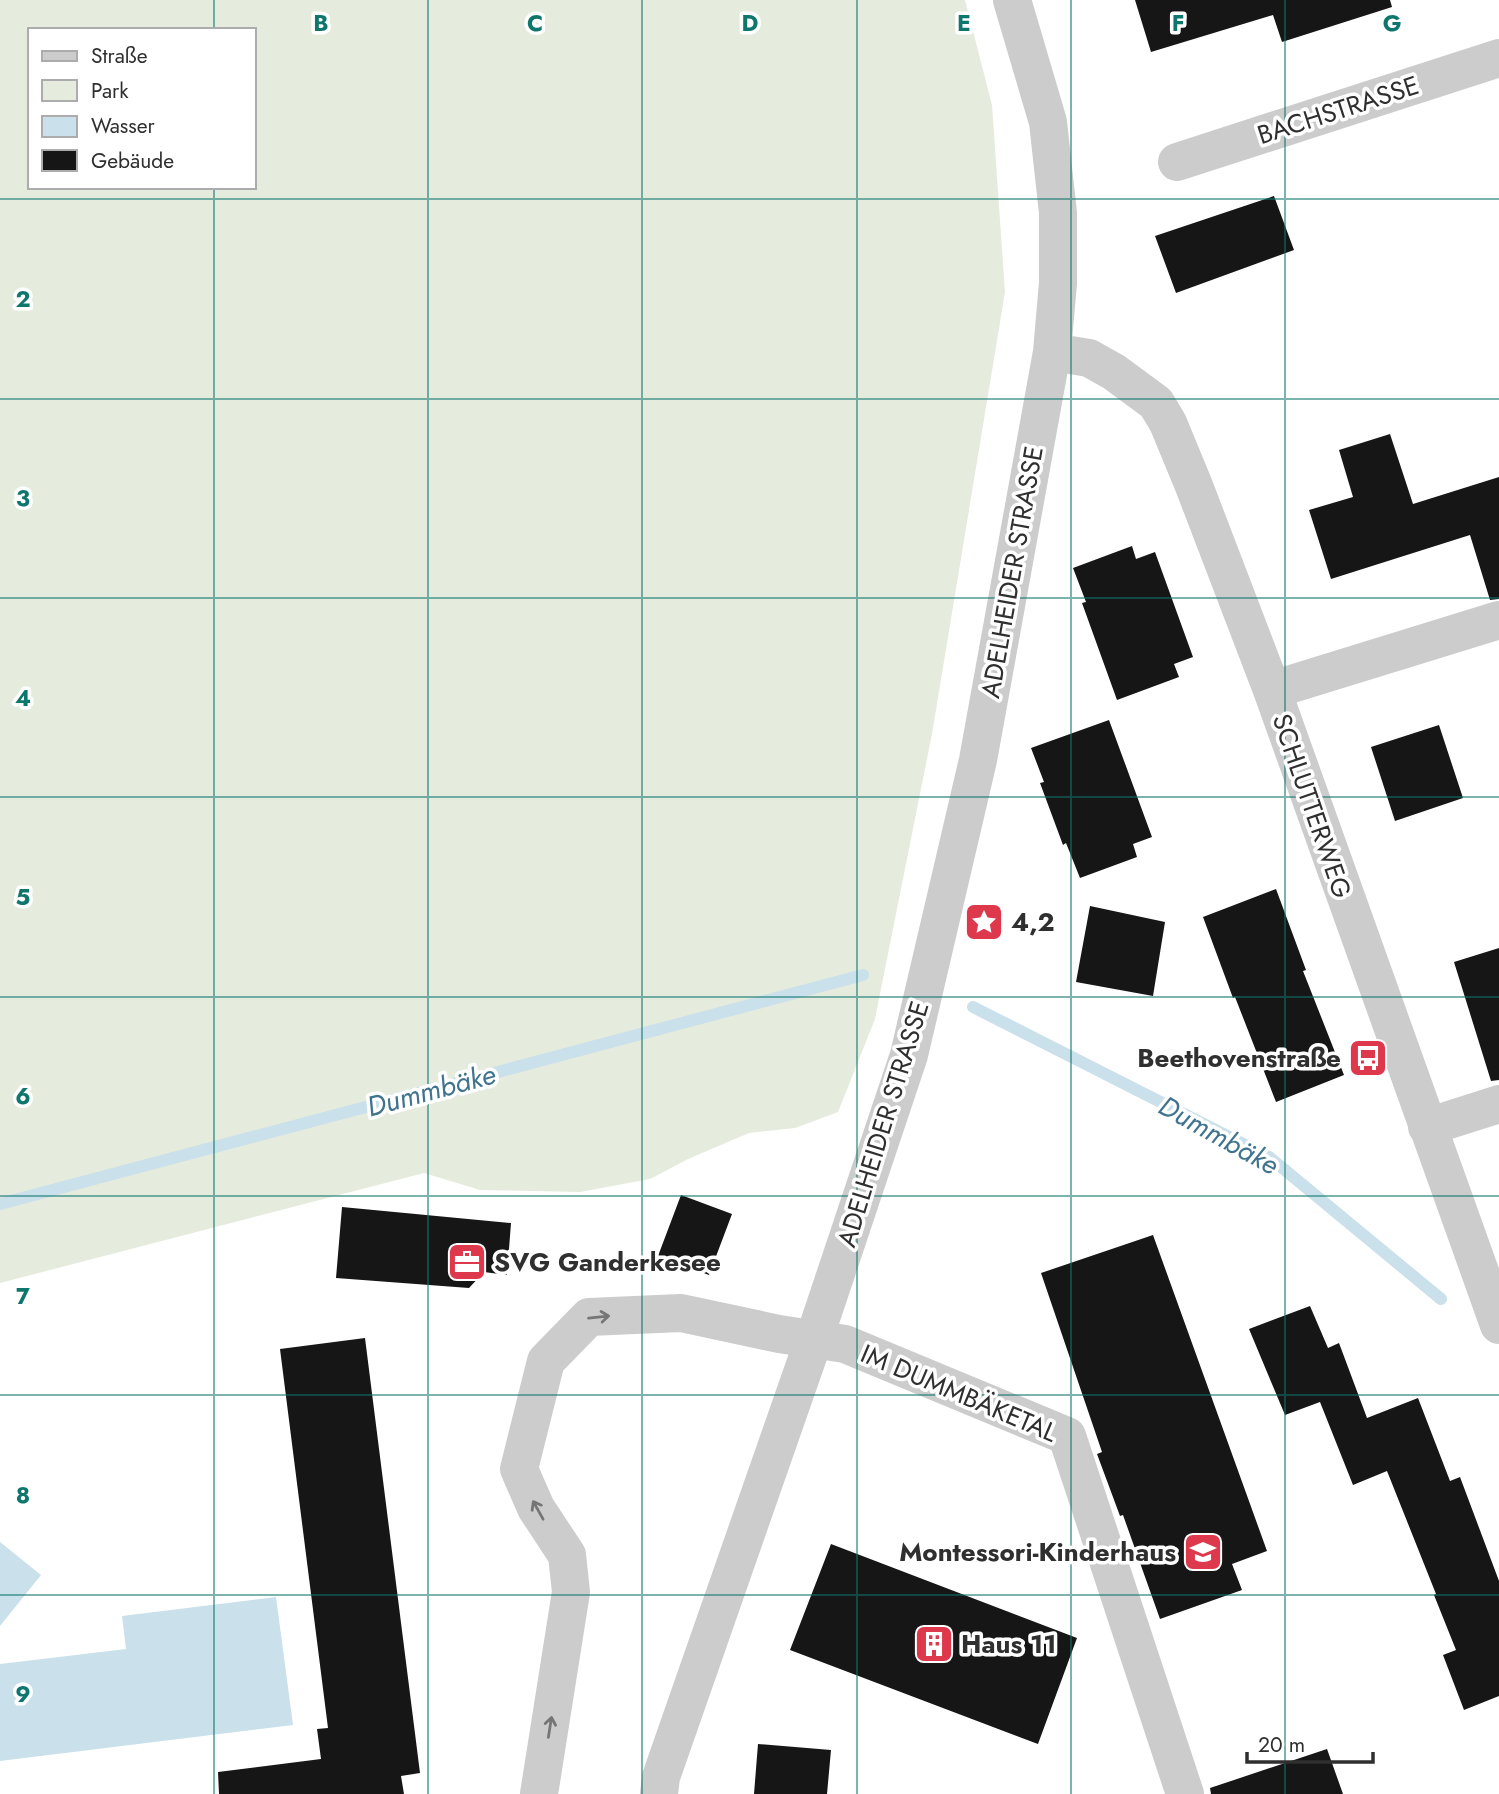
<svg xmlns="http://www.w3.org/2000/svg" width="1499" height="1794" font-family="Jost,sans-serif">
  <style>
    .green { fill: #e5ebdd; fill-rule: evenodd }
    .water { fill: #cae0ea }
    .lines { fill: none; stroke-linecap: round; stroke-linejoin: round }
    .stream { stroke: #cae0ea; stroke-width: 12 }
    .building { fill: #161616 }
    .minor { stroke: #ccc; stroke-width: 38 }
    .oneway { stroke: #767676 }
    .grid { fill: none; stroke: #0f766e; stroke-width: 2; stroke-opacity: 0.55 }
    .labels { text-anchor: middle; stroke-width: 7; stroke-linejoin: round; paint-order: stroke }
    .street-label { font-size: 26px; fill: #2f2f2f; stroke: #fff }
    .poi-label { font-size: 26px; font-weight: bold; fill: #2f2f2f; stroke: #fff; text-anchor: start }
    .water-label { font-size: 28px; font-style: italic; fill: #40748e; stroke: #fff }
    .grid-label { font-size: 23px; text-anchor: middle; font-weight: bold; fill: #0f766e; stroke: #fff; stroke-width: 7; stroke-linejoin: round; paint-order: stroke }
  </style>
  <rect width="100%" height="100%" fill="#fff"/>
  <path class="green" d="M0,0H965L992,105L1005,292L932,734L875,1019L838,1112L795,1128L749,1133L688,1159L650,1179L580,1192L480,1190L424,1173L0,1283ZM30,30H254V187H30Z"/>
  <path class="water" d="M0,1542L41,1575L0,1626Z
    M276,1597L293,1725L0,1761V1664L126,1649L122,1616Z"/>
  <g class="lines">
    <path class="stream" d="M973,1007L1269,1157L1441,1299
      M0,1204L863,975"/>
  </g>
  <path class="building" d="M1135,0H1390L1392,7L1282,42L1273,15L1151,52Z
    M1274,196L1294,250L1176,293L1155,236Z
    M1390,434L1413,504L1499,477V599L1490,600L1470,535L1331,579L1309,510L1353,497L1339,450Z
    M1132,546L1136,559L1155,552L1193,657L1174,664L1179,677L1117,700L1082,603L1086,602L1073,568Z
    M1109,720L1152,837L1133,844L1137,857L1080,878L1066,843L1063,845L1040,783L1044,782L1031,748Z
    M1439,725L1463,798L1395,821L1371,747Z
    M1276,889L1306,970L1303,971L1344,1075L1276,1102L1235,997L1233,998L1203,917Z
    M1090,906L1165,922L1153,996L1076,982Z
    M1499,948V1080L1491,1081L1454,962Z
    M681,1195L732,1214L709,1275L658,1256Z
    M342,1207L511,1223L507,1275L484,1272L469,1288L336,1278Z
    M1153,1235L1267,1551L1232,1564L1242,1590L1160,1619L1123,1515L1120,1516L1097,1454L1102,1452L1041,1273Z
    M1310,1306L1328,1348L1339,1343L1367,1418L1418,1398L1450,1481L1460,1477L1499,1581V1696L1464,1710L1443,1655L1456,1650L1434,1595L1436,1594L1387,1471L1353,1485L1320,1402L1285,1415L1249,1329Z
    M365,1338L420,1773L401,1776L404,1794H219L218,1772L321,1759L317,1729L328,1728L280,1349Z
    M831,1544L1077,1638L1038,1744L790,1650Z
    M758,1744L831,1750L827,1794H754Z
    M1327,1749L1343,1794H1211L1210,1788Z"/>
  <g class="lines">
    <path class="minor" d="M1177,162L1499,58
      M1052,352L1089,358L1114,372L1156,403L1168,423L1194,486L1272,690L1499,1325
      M1272,690L1499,620
      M1427,1127L1499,1104
      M539,1794L571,1592L567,1555L536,1508L519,1469L546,1361L589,1317L681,1313L779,1334L845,1344L1067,1436L1185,1794
      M659,1794L661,1777L814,1339L909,1055L978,760L1052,352L1058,283V213L1048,122L1012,0"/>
  </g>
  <defs><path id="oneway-shaft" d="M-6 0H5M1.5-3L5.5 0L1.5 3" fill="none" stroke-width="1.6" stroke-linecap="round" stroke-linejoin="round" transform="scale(1.75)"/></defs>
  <g class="oneway">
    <use href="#oneway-shaft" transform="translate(599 1317) rotate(-6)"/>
    <use href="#oneway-shaft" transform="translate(538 1510) rotate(-119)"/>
    <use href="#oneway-shaft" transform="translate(550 1727) rotate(-81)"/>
  </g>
  <path class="grid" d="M214,0V30M428,0V1794M642,0V1794M857,0V1794M1071,0V1794M1285,0V1794M214,187V1794M0,199H1499M0,399H1499M0,598H1499M0,797H1499M0,997H1499M0,1196H1499M0,1395H1499M0,1595H1499"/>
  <defs>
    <g id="sight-square" transform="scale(2.0125)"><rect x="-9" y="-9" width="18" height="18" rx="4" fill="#de384d" stroke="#fff"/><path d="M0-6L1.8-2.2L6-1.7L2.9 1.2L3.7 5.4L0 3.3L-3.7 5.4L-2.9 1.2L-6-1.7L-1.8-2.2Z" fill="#fff"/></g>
    <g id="bus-square" transform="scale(2.0125)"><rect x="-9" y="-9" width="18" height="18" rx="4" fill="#de384d" stroke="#fff"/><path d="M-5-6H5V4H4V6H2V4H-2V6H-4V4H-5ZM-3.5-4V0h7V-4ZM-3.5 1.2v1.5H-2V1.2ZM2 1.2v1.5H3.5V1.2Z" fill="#fff"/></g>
    <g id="office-square" transform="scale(2.0125)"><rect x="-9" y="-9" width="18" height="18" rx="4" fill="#de384d" stroke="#fff"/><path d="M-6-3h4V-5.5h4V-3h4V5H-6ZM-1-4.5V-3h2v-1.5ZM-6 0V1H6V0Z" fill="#fff"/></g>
    <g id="school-square" transform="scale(2.0125)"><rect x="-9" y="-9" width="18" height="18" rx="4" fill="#de384d" stroke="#fff"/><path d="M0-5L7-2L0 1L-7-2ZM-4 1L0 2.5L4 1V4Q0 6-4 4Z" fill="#fff"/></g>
    <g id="building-square" transform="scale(2.0125)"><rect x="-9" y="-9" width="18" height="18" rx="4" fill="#de384d" stroke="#fff"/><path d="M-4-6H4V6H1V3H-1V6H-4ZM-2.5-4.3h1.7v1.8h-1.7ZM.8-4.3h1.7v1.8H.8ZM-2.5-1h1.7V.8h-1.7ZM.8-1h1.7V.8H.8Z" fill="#fff"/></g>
  </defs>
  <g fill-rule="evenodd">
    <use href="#sight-square" x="984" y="922"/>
    <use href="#bus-square" x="1368" y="1058"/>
    <use href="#office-square" x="467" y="1262"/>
    <use href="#school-square" x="1203" y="1552"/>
    <use href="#building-square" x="934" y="1644"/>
  </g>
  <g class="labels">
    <g class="street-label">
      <text transform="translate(1338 110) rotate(-18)" y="9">BACHSTRASSE</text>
      <text transform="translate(1012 572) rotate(-80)" y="9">ADELHEIDER STRASSE</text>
      <text transform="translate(1312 806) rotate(71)" y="9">SCHLUTTERWEG</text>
      <text transform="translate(883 1124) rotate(-73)" y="9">ADELHEIDER STRASSE</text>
      <text transform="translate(959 1393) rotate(23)" y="9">IM DUMMBÄKETAL</text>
    </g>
    <g class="poi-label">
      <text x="1011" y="931">4,2</text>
      <text x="1341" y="1067" text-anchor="end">Beethovenstraße</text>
      <text x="494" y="1271">SVG Ganderkesee</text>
      <text x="1176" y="1561" text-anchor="end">Montessori-Kinderhaus</text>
      <text x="961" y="1653">Haus 11</text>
    </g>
    <g class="water-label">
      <text transform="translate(431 1090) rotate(-15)" y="10">Dummbäke</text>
      <text transform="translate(1219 1135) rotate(29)" y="10">Dummbäke</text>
    </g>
  </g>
  <g class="grid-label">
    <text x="321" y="31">B</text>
    <text x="535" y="31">C</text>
    <text x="750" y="31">D</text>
    <text x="964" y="31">E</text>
    <text x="1178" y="31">F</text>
    <text x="1392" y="31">G</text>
    <text x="23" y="307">2</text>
    <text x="23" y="506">3</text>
    <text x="23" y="706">4</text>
    <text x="23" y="905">5</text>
    <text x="23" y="1104">6</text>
    <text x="23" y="1304">7</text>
    <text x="23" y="1503">8</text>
    <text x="23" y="1702">9</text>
  </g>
  <rect x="28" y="28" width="228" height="161" fill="#ffffff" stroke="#acacac" stroke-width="2"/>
  <rect x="42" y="51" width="35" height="10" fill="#cccccc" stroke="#acacac" stroke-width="2"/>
  <text x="91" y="63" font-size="21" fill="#2f2f2f">Straße</text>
  <rect x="42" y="80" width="35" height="21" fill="#e5ebdd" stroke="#acacac" stroke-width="2"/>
  <text x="91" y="98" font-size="21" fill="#2f2f2f">Park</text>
  <rect x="42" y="116" width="35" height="21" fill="#cae0ea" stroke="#acacac" stroke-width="2"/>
  <text x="91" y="133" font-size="21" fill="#2f2f2f">Wasser</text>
  <rect x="42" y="150" width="35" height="21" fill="#161616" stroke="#acacac" stroke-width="2"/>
  <text x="91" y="168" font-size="21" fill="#2f2f2f">Gebäude</text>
  <path d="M1247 1752v10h126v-10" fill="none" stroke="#2f2f2f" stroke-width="3.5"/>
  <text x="1258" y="1752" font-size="21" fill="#2f2f2f" stroke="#ffffff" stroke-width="5" paint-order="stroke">20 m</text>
</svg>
